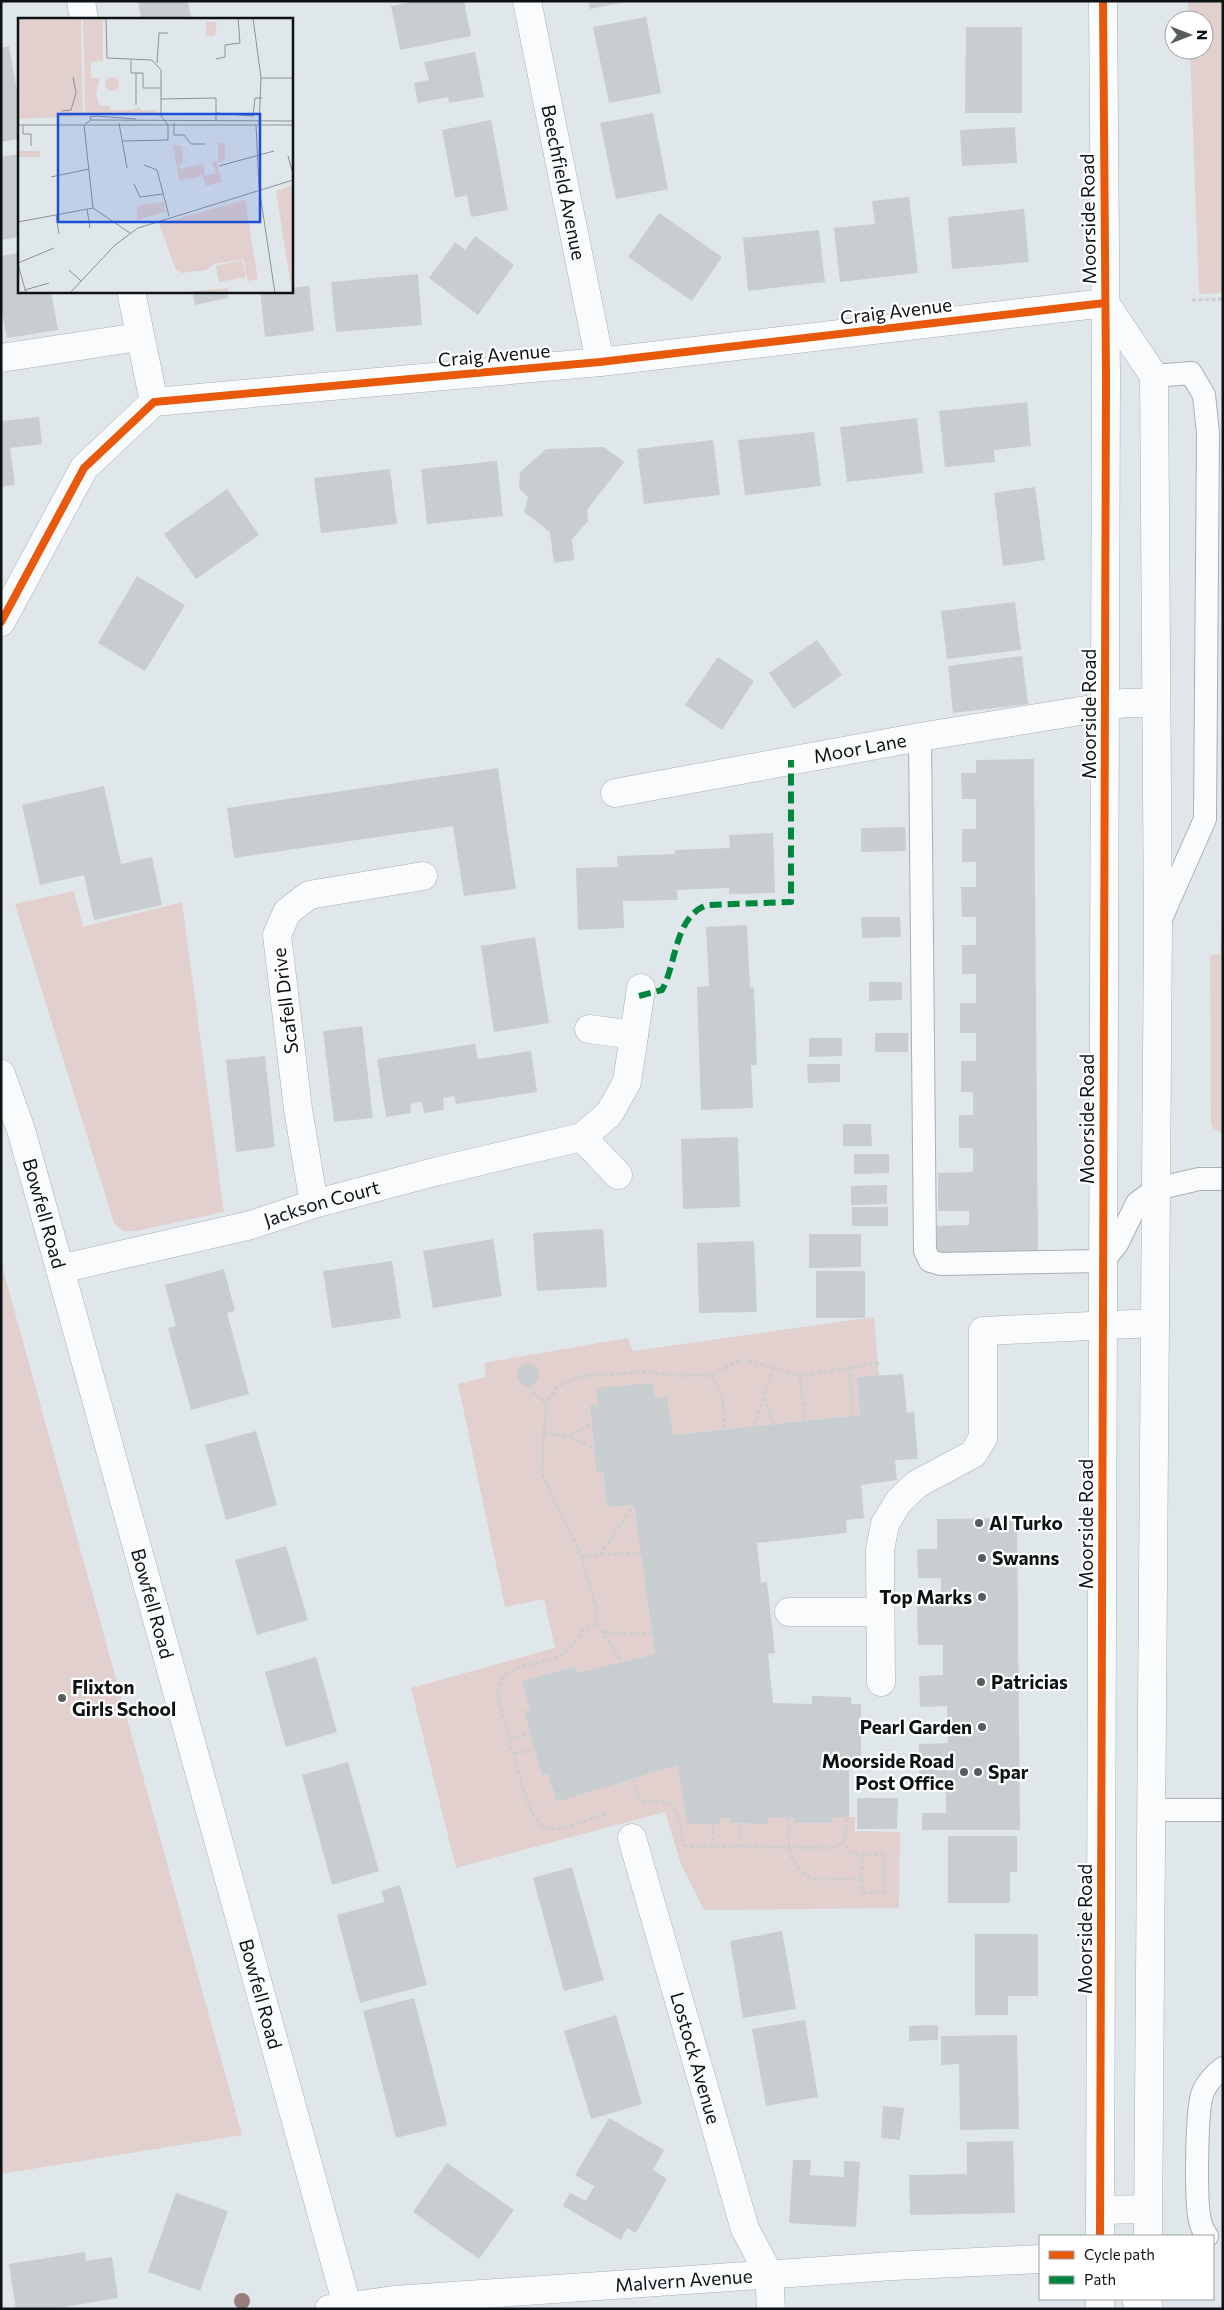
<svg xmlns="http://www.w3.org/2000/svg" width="1224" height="2310" font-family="Commissioner,sans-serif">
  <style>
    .green { fill: #e2d0ce }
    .building { fill: #c8cdcf }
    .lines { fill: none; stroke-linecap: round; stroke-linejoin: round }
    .lane-casing { stroke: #aaafb1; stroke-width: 24 }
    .street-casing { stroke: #aaafb1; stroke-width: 29 }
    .secondary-casing { stroke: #aaafb1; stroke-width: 29 }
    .path { stroke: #cccecf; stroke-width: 3; stroke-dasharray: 4 2.5; stroke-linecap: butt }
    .lane { stroke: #fafbfc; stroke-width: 22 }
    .street { stroke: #fafbfc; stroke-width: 28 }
    .secondary { stroke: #fafbfc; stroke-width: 28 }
    .quiet { stroke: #00873e; stroke-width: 6; stroke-dasharray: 12 6; stroke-linecap: butt }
    .cycleway-casing { stroke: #fff; stroke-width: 11 }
    .cycleway { stroke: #e8590c; stroke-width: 8 }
    .tree { fill: #987d7b }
    .poi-dot { fill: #575d5f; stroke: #fff; stroke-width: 2 }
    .labels { text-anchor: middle; stroke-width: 4.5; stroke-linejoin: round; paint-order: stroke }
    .street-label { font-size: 19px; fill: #0d1214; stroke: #fff }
    .poi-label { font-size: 19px; font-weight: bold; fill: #0d1214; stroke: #fff; text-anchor: start }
    .inset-road { fill: none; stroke: #8c9294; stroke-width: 1 }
    .view { fill: #1d4ed8; fill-opacity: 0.15; stroke: #1d4ed8; stroke-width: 2.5 }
    .inset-edge { fill: none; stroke: #0d1214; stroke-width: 2.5 }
  </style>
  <rect width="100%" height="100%" fill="#e0e7ea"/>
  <path class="green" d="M1188,1H1223V293L1199,294L1190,50H1204V20H1189Z
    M74,891L83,927L182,902L224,1212L136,1231H123L114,1223L15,904Z
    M1223,897V1134L1214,1129L1211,1124L1210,955L1220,954Z
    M1,1262L242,2135L1,2174Z
    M874,1317L879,1376L857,1377L860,1415L673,1435L667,1397L655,1398L653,1384L596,1389L597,1405H590L596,1473L603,1472L607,1507L634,1505L655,1654L577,1673L575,1666L522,1681L530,1710L525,1711L542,1776L548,1774L557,1802L678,1765L720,1824V1818H731V1823L767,1824L768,1817L794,1818L795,1823H832V1817H855V1831L900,1832L899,1908L704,1910L681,1864L665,1812L456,1868L411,1688L555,1648L544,1599L505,1607L458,1384L486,1377L484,1363L628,1338L633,1351Z"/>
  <path class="building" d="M138,1H188L191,19H141Z
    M415,1H464L471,36L400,50L391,6Z
    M588,1H624L625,2L590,9Z
    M646,17L661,93L609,103L593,27Z
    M966,27H1022V113H965Z
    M9,46L19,102V139L1,142V48Z
    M475,52L484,97L449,103L448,97L418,103L414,83L429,80L424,62Z
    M653,113L668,189L616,199L600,123Z
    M491,120L508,210L471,217L467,195L455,198L442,130Z
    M1015,127L1017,163L962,166L960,130Z
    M19,154V237L1,240V157Z
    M909,197L918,273L840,282L834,228L875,224L872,201Z
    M1024,209L1029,262L952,269L948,217Z
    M659,213L722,257L692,301L628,257Z
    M819,230L825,282L748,291L743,238Z
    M475,236L514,265L478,315L429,278L455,242L465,250Z
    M19,253V291H51L58,330L7,338L1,307V256Z
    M418,274L422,325L336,332L331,282Z
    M309,286L314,331L265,337L260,291H291V288Z
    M192,291H227L228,298L195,305Z
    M1027,402L1031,446L994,450L995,462L945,467L939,411Z
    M39,417L42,444L10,448L15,485L1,487V421Z
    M917,418L923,473L847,482L840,427Z
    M814,432L821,486L745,495L738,440Z
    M713,440L720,495L644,504L637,449Z
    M604,447L624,462L587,510L588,521L572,539L574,560L554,563L550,532L524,512L528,497L519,488L520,472L546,449Z
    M497,461L503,516L427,524L421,469Z
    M390,469L397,524L321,533L314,478Z
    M1035,487L1045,560L1003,566L994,493Z
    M227,489L259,535L196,579L164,534Z
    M137,576L185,605L145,671L98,643Z
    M1015,602L1021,650L947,659L941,611Z
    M817,640L842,675L794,709L769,673Z
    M1022,656L1028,704L953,713L948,666Z
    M718,657L754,681L722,730L685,705Z
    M1034,759L1038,1255L937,1256V1226L969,1225V1211H938V1173L973,1172V1148H959V1115H973V1092H961V1061H976V1033H960V1003H976V974H962V945H976V917H962L961,887H976V862H962V829H976V799H962L961,773H976V760Z
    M498,768L516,889L464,896L453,826L234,858L227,808Z
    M104,786L121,864L152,857L162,905L94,920L84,875L40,885L22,805Z
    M905,827L906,851L861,852V828Z
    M773,833L775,893L729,894V888L677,890L678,900L623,901L624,928L578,930L576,868L618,867L617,856L675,854V850L730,848L729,835Z
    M861,917H900L901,937L862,938Z
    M747,925L750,988L754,987L757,1065H751L753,1108L701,1110L697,987L709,986L706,927Z
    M535,937L549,1023L494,1032L481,946Z
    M869,982H902V1000L869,1001Z
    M362,1026L373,1118L334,1122L323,1031Z
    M875,1033H908V1052H875Z
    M809,1038H842V1056L809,1057Z
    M475,1044L478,1059L531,1051L537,1092L456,1104L454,1096L443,1098L444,1110L424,1113L422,1102L410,1104L411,1113L386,1117L377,1059Z
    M265,1056L275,1147L236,1152L226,1060Z
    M807,1064H840V1082L808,1083Z
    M843,1124H871L872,1146H843Z
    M738,1137L740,1207L683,1209L681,1139Z
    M854,1154H889V1173L854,1174Z
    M887,1185V1204L851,1205V1186Z
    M852,1207H888V1226H852Z
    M603,1229L607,1287L537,1291L533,1233Z
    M809,1234H861V1267L809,1268Z
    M493,1239L502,1296L433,1308L423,1251Z
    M754,1241L757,1312L699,1313L697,1243Z
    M392,1261L401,1318L332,1328L323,1271Z
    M224,1269L235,1311L227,1313L249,1394L191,1410L168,1328L176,1326L165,1285Z
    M816,1271H865V1318H816Z
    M517 1375a11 11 0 1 1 22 0a11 11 0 1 1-22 0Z
    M903,1374L907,1413L914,1412L918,1459L895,1460L897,1480L861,1485L864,1518L846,1520L847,1533L757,1543L761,1583L767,1582L775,1653L768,1654L773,1703L812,1704V1696L851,1697V1704H861V1759H849V1817H832V1823H794V1818L768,1817V1824L731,1823V1818H720V1824H687L678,1765L557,1802L548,1774L542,1776L524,1711L530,1710L522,1681L575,1666L577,1673L655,1654L634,1505L607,1507L603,1472L596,1473L590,1405H597L596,1388L653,1383L655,1398L667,1397L673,1435L860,1415L857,1377Z
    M256,1431L277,1505L226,1520L205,1445Z
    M1017,1518L1020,1830H922V1813H946V1778H919V1744L948,1743L947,1706L920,1707L919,1676L943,1675V1645H918L917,1601L941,1600V1578H918L917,1549H937V1519Z
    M286,1546L308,1620L257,1635L235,1560Z
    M316,1657L337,1732L286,1747L265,1672Z
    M348,1762L379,1871L332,1885L302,1775Z
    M857,1798H898L897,1829H857Z
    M948,1836H1017V1872H1010V1903H948Z
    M572,1867L604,1980L564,1991L533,1878Z
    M400,1885L427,1985L360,2003L337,1915L385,1902L381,1891Z
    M782,1931L796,2009L743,2018L730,1941Z
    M975,1934H1038V1996H1008V2015H975Z
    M414,1998L447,2125L396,2138L363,2011Z
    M616,2015L642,2104L591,2119L564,2031Z
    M805,2020L818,2097L766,2106L752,2029Z
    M938,2025V2040L909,2041V2026Z
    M1017,2035L1019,2129L960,2130L959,2064L941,2065V2036Z
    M883,2106L904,2108L900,2140L881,2138Z
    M609,2118L664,2150L653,2170L667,2179L636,2233L627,2228L621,2240L563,2206L570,2193L586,2201L594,2186L575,2175Z
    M1013,2141L1015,2213L910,2215L909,2175L967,2174V2142Z
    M793,2160H811L810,2175L844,2177V2161L860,2162L856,2227L789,2223Z
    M447,2163L514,2210L479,2259L413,2212Z
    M176,2193L228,2211L200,2291L148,2272Z
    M85,2252L86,2261L112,2257L118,2298L53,2309H16L9,2264Z"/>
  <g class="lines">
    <g class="lane-casing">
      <path id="lane" d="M1154,376L1191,373L1204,395L1208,433L1205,819L1160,921
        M920,737L925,1251L930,1261L941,1264L1103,1261L1117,1244L1137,1203L1156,1189L1199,1179H1223
        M1151,1810H1223
        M1207,2236C1202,2230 1200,2223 1199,2215C1196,2195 1196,2108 1203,2092C1207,2083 1215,2074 1223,2068"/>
    </g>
    <g class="street-casing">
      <g id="street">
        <path d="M81,1L84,19"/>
        <path id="s1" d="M527,1L600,362"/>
        <path d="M131,291L154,402"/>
        <path d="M1,358L139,337"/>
        <path d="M1,622L84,468L154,402L600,362L1105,303"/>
        <path id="s2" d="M615,793L920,737L1105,707"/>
        <path d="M589,1029L634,1035"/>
        <path d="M582,1137L618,1175"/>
        <path d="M314,1204L298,1109L277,935L287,912L309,895L423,876"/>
        <path id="s3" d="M60,1269L251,1225L314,1204L438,1171L582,1137L609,1114L627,1082L641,988"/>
        <path d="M789,1612H880"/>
        <path d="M881,1682L880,1550L885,1524L899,1501L917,1484L973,1454L983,1438V1331L1155,1323"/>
        <path id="s4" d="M632,1838L745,2229L769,2274L771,2309"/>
        <path id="s5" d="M329,2309L394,2300L893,2266L1040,2259"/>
      </g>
    </g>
    <g class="secondary-casing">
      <g id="secondary">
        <path d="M1105,303L1154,376L1158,927L1148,2236"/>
        <path d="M1105,707L1124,703H1156"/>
        <path id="s6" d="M1,1074L21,1130L60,1269L348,2309"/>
        <path d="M1100,2210L1148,2209"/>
        <path d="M1100,2236L1106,377L1103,1"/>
        <path d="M1136,2299L1148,2305"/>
        <path d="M1100,2309V2299"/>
      </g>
    </g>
    <path class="path" d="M1192,300L1223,299
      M849,1366L853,1416
      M711,1375L722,1398L725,1429
      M800,1376L805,1421
      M529,1386L531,1391L546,1403
      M764,1397L774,1424
      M754,1426L773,1369
      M543,1434L570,1436L591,1423
      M571,1437L593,1447
      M600,1555L634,1505
      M581,1556L641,1553
      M597,1624L622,1662
      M603,1632L653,1635
      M510,1739L531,1733
      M514,1754L535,1749
      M633,1779L641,1803
      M642,1803C680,1794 677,1817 685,1846L833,1848C849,1844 846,1830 846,1817
      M605,1814C590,1818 562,1831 548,1829C528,1825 520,1772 514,1754C508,1745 508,1730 504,1718C502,1711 499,1703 498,1696C493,1664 539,1666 559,1656C571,1650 577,1639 584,1628L597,1624L596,1607L582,1558L542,1473L546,1403L558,1386L580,1376L649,1372L677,1376L711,1375L743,1359L800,1376L879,1363
      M789,1817C789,1853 784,1855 812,1880L862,1879V1854H853L843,1843
      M713,1824V1847
      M740,1824V1847
      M862,1879L863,1893L883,1892L884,1854H862"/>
    <use href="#lane" class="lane"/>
    <use href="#street" class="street"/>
    <use href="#secondary" class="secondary"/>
    <path class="quiet" d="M639,996L662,990C677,963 674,917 707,905L791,902V760"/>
    <g class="cycleway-casing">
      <path id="cycleway" d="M1,622L84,468L154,402L600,362L1105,303
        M1100,2236L1106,377L1103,1"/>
    </g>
    <use href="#cycleway" class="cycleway"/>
  </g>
  <circle class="tree" cx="242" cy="2301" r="8"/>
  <g class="poi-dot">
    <circle cx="979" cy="1523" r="5"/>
    <circle cx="982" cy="1558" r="5"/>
    <circle cx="982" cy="1597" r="5"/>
    <circle cx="981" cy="1682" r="5"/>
    <circle cx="62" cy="1698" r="5"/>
    <circle cx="982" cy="1727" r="5"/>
    <circle cx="964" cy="1772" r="5"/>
    <circle cx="978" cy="1772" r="5"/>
  </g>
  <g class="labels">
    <g class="street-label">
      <text dy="7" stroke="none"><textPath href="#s1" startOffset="185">Beechfield Avenue</textPath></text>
      <text transform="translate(1088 219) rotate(-91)" y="7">Moorside Road</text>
      <text transform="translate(896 311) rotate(-7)" y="7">Craig Avenue</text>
      <text transform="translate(494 355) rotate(-5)" y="7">Craig Avenue</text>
      <text transform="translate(1089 714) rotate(-90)" y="7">Moorside Road</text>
      <text dy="7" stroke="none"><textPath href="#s2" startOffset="249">Moor Lane</textPath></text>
      <text transform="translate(285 1001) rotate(-97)" y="7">Scafell Drive</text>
      <text transform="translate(1087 1119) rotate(-90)" y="7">Moorside Road</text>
      <text dy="7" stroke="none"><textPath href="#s3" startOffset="270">Jackson Court</textPath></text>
      <text dy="7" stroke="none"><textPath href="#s6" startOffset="146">Bowfell Road</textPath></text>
      <text transform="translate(1086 1524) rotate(-90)" y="7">Moorside Road</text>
      <text dy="7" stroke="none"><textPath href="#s6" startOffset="551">Bowfell Road</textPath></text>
      <text transform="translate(1085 1929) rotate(-90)" y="7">Moorside Road</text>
      <text dy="7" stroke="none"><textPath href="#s6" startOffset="956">Bowfell Road</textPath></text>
      <text dy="7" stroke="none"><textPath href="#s4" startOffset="229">Lostock Avenue</textPath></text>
      <text dy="7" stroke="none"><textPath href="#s5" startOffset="356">Malvern Avenue</textPath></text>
    </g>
    <g class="poi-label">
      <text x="989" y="1530">Al Turko</text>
      <text x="992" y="1565">Swanns</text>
      <text x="972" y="1604" text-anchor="end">Top Marks</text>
      <text x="991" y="1689">Patricias</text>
      <text x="72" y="1694">Flixton<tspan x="72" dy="22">Girls School</tspan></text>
      <text x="972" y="1734" text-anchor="end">Pearl Garden</text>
      <text x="954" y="1768" text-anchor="end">Moorside Road<tspan x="954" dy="22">Post Office</tspan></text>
      <text x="988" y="1779">Spar</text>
    </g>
  </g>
  <g transform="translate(18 18)">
    <rect width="275" height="275" fill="#e0e7ea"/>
    <path d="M0,0H63L65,98L0,101ZM65,0L85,1V43L73,44V60H82L78,76L81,87L91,88L92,92H116L121,88L122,92H137V88L139,97L67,95ZM188,4H199L197,18H188ZM87 66a7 7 0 1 1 14 0a7 7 0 1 1-14 0ZM200,125H207V142L199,145L204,164L188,168L184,155L181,159L161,163L155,127L164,128L165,145L161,146L162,151L185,146L187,158L198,155L194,144L200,143ZM0,133H22V139H0ZM275,167V275H274L258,173ZM227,182L240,261L230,263L225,241L196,246L188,252L164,255L158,252L141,206ZM146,184L147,194L119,202V188ZM224,242L228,259L201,264L198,248ZM210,270V275H167V274Z" fill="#e2d0ce"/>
    <path class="inset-road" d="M88,0L89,40L134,42L143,52V98L150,107V122L104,123M235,0L243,60L241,106M198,41L207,39V27L222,25L220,0M113,42V55H125V70H143M139,45L141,15H150M118,55V87M243,60H275M143,81L198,80V103M44,93L53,92L58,75L55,59M198,95L235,98L237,80H244M73,102L72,99L78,98L118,101M101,105L109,150M156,105V117H166L173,126H187M67,106L73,102L275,103M0,107H275M5,107V116H13V128M66,107L75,190L112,215M238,107L241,169L257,275M270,138L275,156M126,147L139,152L151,198M201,148L256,133M33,159L71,151M116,166L122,179L145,176M69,191L72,210M38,197L41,216M0,204L75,190M0,245L36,230M0,246L8,275M51,252L63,263M7,272L31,265M52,275L97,227L120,210L275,162"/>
    <path class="view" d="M40,96H242V204H40Z"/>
    <rect width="275" height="275" class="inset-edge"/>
  </g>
  <rect width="1224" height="2310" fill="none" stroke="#0d1214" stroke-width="5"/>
  <rect x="1039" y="2235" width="175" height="65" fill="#ffffff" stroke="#9ea0a1"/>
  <rect x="1049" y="2251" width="25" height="8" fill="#e8590c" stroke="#9ea0a1"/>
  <text x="1084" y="2260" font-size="15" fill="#0d1214">Cycle path</text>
  <rect x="1049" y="2276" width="25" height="8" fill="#00873e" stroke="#9ea0a1"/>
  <text x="1084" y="2285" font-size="15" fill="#0d1214">Path</text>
  <g transform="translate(1189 35) rotate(90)"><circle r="24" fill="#ffffff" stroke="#9ea0a1"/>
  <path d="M0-4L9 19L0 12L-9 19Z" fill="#575d5f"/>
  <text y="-8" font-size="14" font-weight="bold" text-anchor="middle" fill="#0d1214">N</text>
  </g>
</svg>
